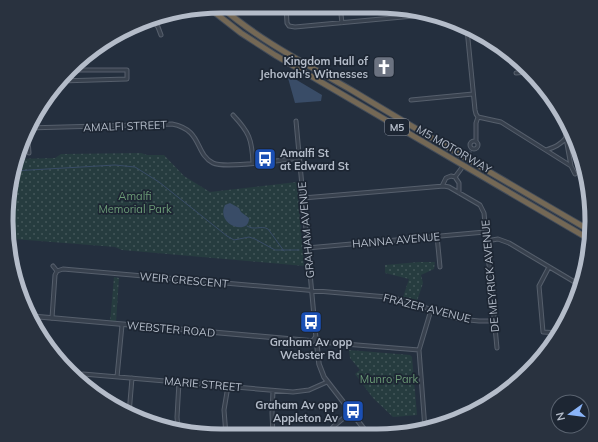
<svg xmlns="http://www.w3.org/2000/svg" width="598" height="442" font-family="Mulish,sans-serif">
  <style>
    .park { fill: url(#park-dots) }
    .water { fill: #394c67 }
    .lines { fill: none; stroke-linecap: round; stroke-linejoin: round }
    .stream { stroke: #394c67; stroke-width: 1 }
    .minor-tunnel { stroke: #3a4453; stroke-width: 3; stroke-dasharray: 3 1.5; stroke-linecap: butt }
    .minor-casing { stroke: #565f6c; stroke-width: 5 }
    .tertiary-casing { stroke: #565f6c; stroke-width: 5.5 }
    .motorway-casing { stroke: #434c59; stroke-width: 7 }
    .minor { stroke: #38414e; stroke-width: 3 }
    .tertiary { stroke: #38414e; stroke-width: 3.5 }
    .motorway { stroke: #746855; stroke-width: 5 }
    .labels { text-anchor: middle; stroke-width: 3.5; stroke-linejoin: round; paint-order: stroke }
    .shield { fill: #1d2633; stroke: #878f9c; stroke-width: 1 }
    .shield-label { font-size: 10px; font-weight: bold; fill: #b4bcc9 }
    .poi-label { font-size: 11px; font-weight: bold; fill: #b4bcc9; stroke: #1d2633; text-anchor: end }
    .street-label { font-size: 11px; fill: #b4bcc9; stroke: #1d2633 }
    .park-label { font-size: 11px; fill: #6b9a76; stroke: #1d2633 }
    .rim { fill: none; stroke: #b4bcc9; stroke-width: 5 }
  </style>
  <defs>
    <pattern id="park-dots" width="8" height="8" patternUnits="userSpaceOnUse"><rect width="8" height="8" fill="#263c3f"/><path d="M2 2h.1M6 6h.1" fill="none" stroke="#435659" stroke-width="1.8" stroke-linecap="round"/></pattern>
  </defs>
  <rect width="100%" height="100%" fill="#242f3e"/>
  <path class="park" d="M141,153L147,155H164L184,176L210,192L297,182L304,266L122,250L115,247L14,239L7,237L10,179L17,159L55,158L61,154Z
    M419,262H435L434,269L421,275L423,283L417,301L403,297L409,279L385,273V265Z
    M114,277L119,278L116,323H110Z
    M349,350L410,355L412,357L417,415L393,417L373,398L355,374L360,370L350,358Z"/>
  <path class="water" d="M290,76L322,95L321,101L295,103L288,78Z
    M230,203L239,208L241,212L249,218C250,236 215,226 225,205Z"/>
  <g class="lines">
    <path class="stream" d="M13,171L115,165L135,167L159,182L227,236L234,240L249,237L255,239L275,250H299
      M247,226C254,231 261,225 268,229L284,251"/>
    <path class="minor-tunnel" d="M461,169L471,151"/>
    <g class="minor-casing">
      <path id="minor" d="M286,6L287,23L289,26L295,27L435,14
        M340,6L342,23
        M152,19L158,27L161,35
        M467,29L475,110L476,114L478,117
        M516,73L528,72
        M60,81L127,79V70H68
        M411,100L473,94
        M233,115C249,132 252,139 253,163
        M478,117L501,122L571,166L575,174
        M296,121L316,338
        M27,128L172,124C203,130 194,153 213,163C225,169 283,160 300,158
        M27,128L29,153
        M566,138L571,166
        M476,141V123L478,117
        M470 145a4 4 0 1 1 8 0a4 4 0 1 1-8 0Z
        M546,150C555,147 560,145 566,138L565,126
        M455,177L459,183V193
        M455,177L461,169
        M442,186L446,178L451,176L455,177
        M303,198L444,186L449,187L480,205L484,213L497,348
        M437,236L440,267
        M486,241L498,239L509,243L578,284
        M307,248L485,232
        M53,266L57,271
        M549,267L539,286L543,332L559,333
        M52,318L55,275L57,271L63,269L387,297L406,301L459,319L479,321H494
        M320,342L419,350
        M78,376L83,374L293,392L309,390L327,382
        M117,377L122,325
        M129,414L132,378
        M425,429L419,350L431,310
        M178,430L177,417L179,382
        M226,435L224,410L228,386
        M273,435L272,413L273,391
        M326,435L334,426L351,412"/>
    </g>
    <g class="tertiary-casing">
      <path id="tertiary" d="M30,316L313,341
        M313,341L315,338L319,339L320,343L317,346
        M317,346L319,364L324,377L368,434"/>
    </g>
    <g class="motorway-casing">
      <path id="motorway" d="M220,6C260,41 308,65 353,91C431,138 510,184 589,230
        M209,8L241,33L275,55L589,239"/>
    </g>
    <use href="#minor" class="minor"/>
    <use href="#tertiary" class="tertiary"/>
    <use href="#motorway" class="motorway"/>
  </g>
  <defs>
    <g id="church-square" transform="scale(1.15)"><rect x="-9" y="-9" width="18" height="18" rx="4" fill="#6b7280" stroke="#1d2633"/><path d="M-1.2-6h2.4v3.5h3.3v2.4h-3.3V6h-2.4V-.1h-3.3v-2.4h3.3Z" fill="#fff"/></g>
    <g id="bus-square" transform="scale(1.15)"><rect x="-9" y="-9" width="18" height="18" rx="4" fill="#1a4fb4" stroke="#1d2633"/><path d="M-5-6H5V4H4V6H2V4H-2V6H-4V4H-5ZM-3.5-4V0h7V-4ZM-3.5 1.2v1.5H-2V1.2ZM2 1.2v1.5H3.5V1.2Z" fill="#fff"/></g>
  </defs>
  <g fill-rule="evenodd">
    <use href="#church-square" x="384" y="67"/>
    <use href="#bus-square" x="265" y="159"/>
    <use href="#bus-square" x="311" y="322"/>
    <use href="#bus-square" x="353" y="411"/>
  </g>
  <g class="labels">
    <rect class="shield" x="385" y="119" width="24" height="16" rx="3"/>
    <g class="shield-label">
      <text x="397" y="131">M5</text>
    </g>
    <g class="poi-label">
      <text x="368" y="65">Kingdom Hall of<tspan x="368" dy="13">Jehovah's Witnesses</tspan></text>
      <text x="280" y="157" text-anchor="start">Amalfi St<tspan x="280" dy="13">at Edward St</tspan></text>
      <text x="311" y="346" text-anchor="middle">Graham Av opp<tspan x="311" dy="13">Webster Rd</tspan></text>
      <text x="338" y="409">Graham Av opp<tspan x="338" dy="13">Appleton Av</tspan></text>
    </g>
    <g class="street-label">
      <text transform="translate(125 126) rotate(-2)" y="4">AMALFI STREET</text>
      <text transform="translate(454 149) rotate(30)" y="4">M5 MOTORWAY</text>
      <text transform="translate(306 230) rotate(-95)" y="4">GRAHAM AVENUE</text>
      <text transform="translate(396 240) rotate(-5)" y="4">HANNA AVENUE</text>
      <text transform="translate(490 276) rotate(-95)" y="4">DE MEYRICK AVENUE</text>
      <text transform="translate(184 280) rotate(5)" y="4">WEIR CRESCENT</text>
      <text transform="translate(427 308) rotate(14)" y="4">FRAZER AVENUE</text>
      <text transform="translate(171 329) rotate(5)" y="4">WEBSTER ROAD</text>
      <text transform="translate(203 384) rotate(5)" y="4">MARIE STREET</text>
    </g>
    <g class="park-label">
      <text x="135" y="200">Amalfi<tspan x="135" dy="13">Memorial Park</tspan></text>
      <text x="389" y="383">Munro Park</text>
    </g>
  </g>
  <path d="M0 0H598V442H0ZM221 13H377A208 208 0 0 1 585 221V221A208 208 0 0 1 377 429H221A208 208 0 0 1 13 221V221A208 208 0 0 1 221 13Z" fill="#29323f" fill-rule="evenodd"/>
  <path class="rim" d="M221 13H377A208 208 0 0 1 585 221V221A208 208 0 0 1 377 429H221A208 208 0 0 1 13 221V221A208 208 0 0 1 221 13Z"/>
  <g transform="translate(570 414) rotate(256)"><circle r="19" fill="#1d2633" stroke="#59626f"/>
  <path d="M0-3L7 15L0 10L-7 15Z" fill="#8ab4f8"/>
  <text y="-6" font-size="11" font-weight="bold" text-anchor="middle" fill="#b4bcc9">N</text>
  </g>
</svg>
